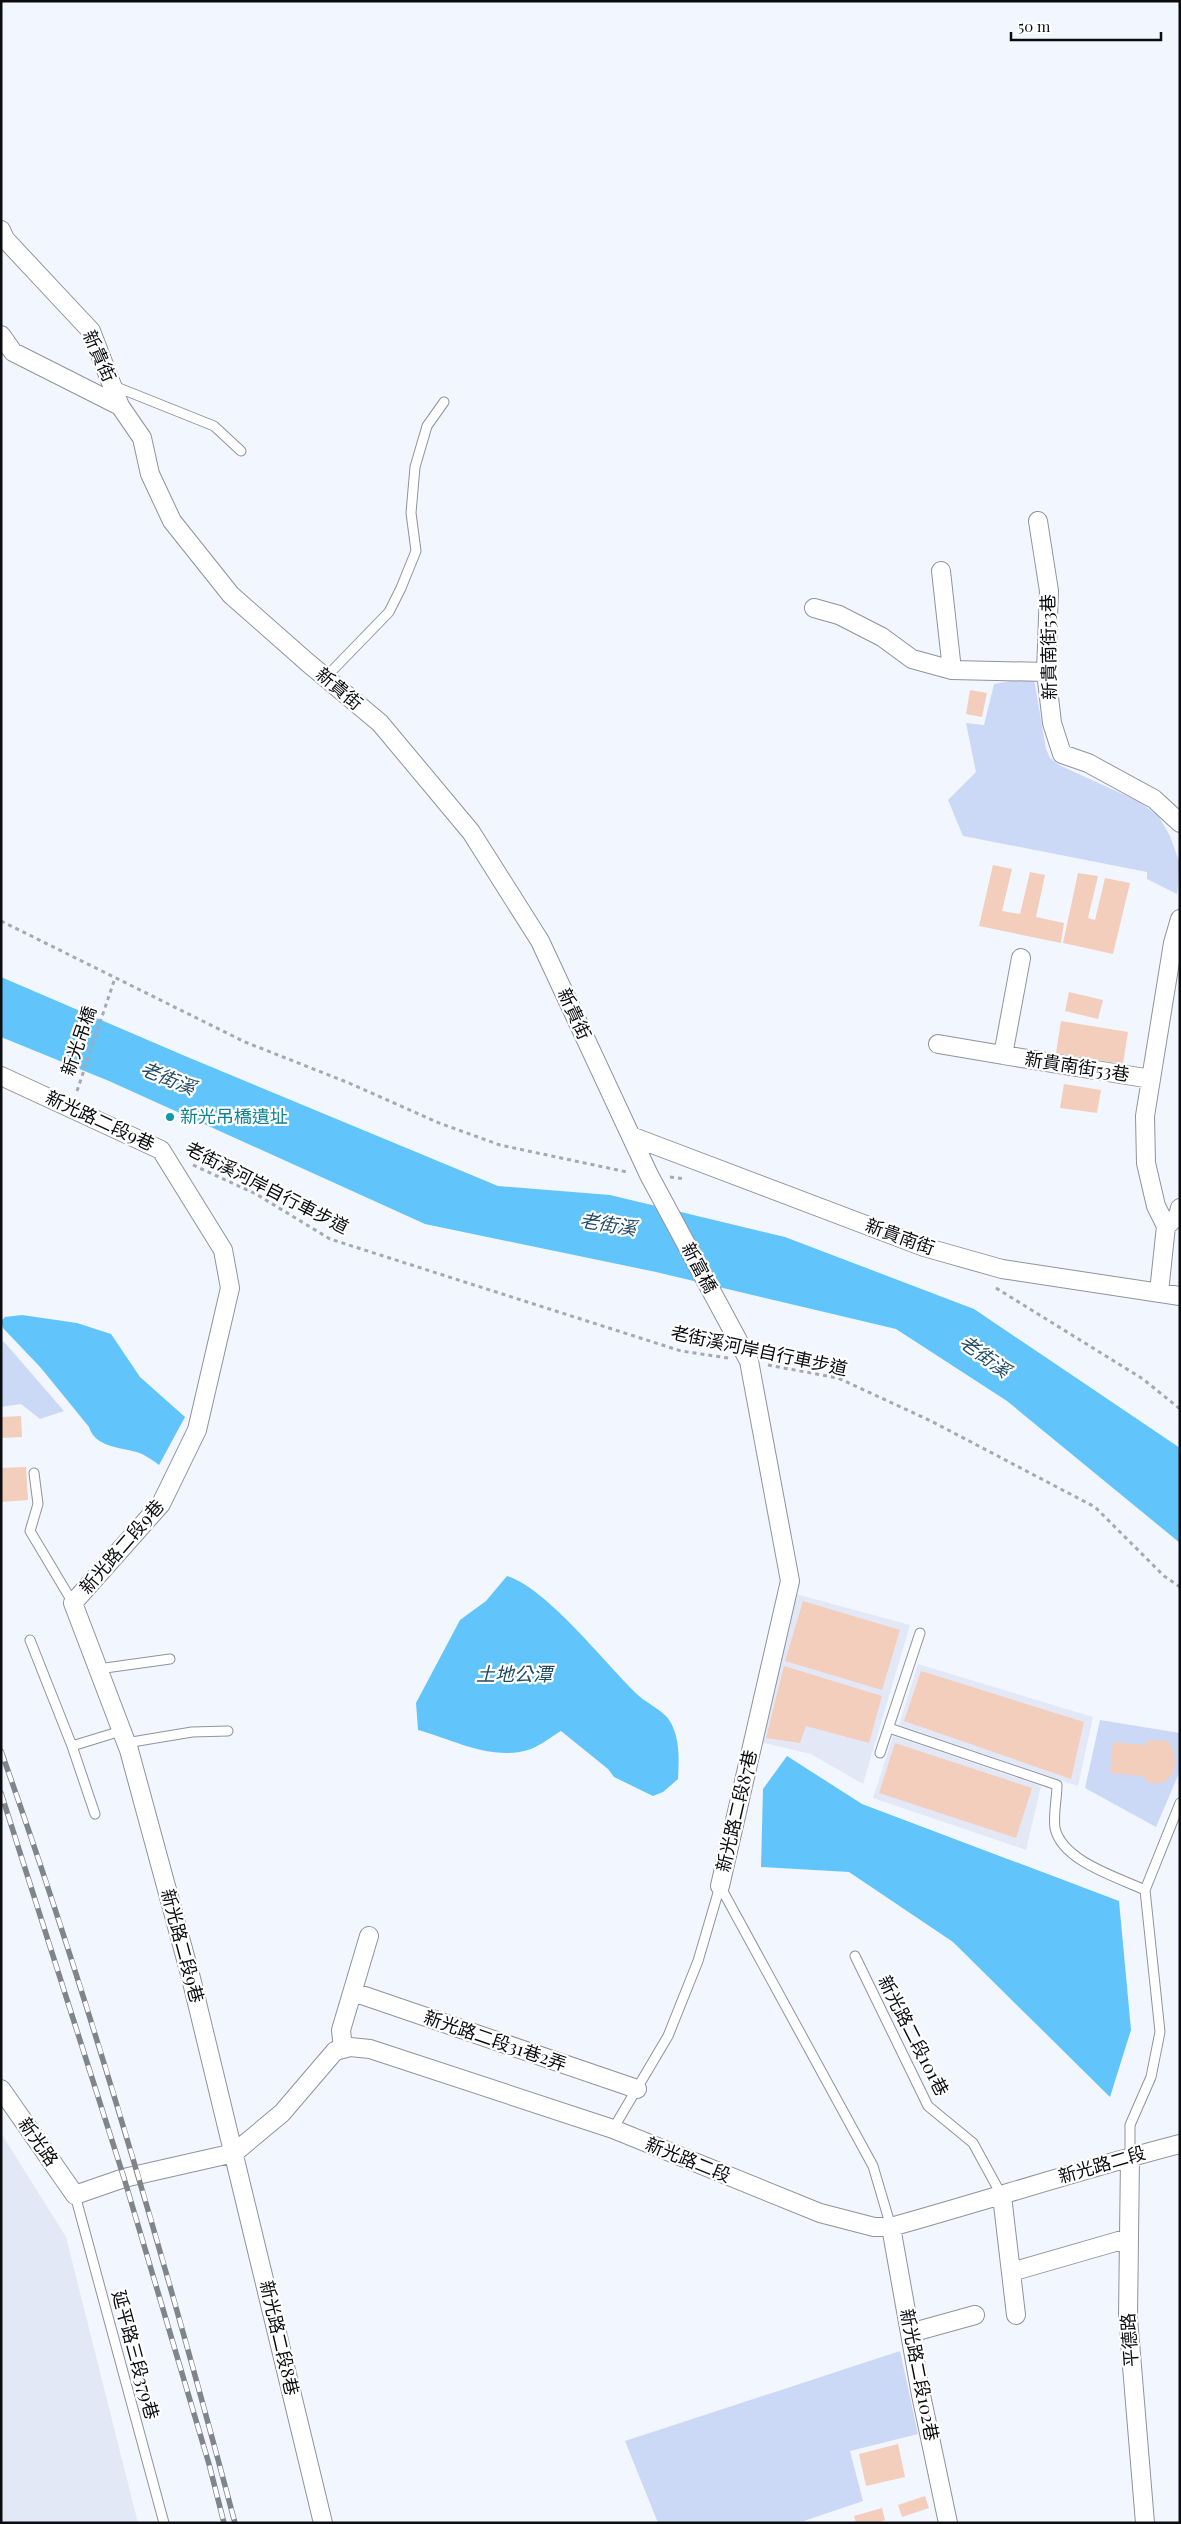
<svg xmlns="http://www.w3.org/2000/svg" width="1181" height="2524" font-family="'Playfair Display','Noto Sans TC',serif">
  <style>
    .built { fill: #e3e8f7 }
    .green { fill: #cbd9f7 }
    .water { fill: #61c5fc }
    .building { fill: #f4cebc }
    .lines { fill: none; stroke-linecap: round; stroke-linejoin: round }
    .lane-casing { stroke: #8e939d; stroke-width: 11 }
    .street-casing { stroke: #8e939d; stroke-width: 20 }
    .path { stroke: #a6a9b0; stroke-width: 3; stroke-dasharray: 4 4; stroke-linecap: butt }
    .lane { stroke: #fff; stroke-width: 9 }
    .street { stroke: #fff; stroke-width: 18 }
    .rail-casing { stroke: #82848b; stroke-width: 5.5 }
    .rail { stroke: #fff; stroke-width: 4; stroke-dasharray: 11; stroke-linecap: butt }
    .culture-dot { fill: #0f9aa8; stroke: #fff; stroke-width: 2 }
    .labels { text-anchor: middle; stroke-width: 4.5; stroke-linejoin: round; paint-order: stroke }
    .street-label { font-size: 18px; fill: #0b0c10; stroke: #fff }
    .culture-label { font-size: 18px; fill: #0d838f; stroke: #fff; text-anchor: start }
    .water-label { font-size: 19px; font-style: italic; fill: #224c63; stroke: #fff }
  </style>
  <rect width="100%" height="100%" fill="#f2f6ff"/>
  <path class="built" d="M796,1594L910,1625L863,1784L811,1754L760,1742Z
    M918,1664L1093,1717L1078,1786L899,1725Z
    M893,1736L1041,1786L1026,1850L873,1798Z
    M1,2133L66,2237L138,2523H1Z"/>
  <path class="green" d="M1023,679H1034L1046,749L1050,758L1059,765L1140,802L1159,817L1170,836L1180,864L1177,894L1147,879V872L963,836L948,800L976,772L966,723L984,725L994,684Z
    M1,1340L6,1344L64,1411L40,1419L21,1404L1,1407Z
    M1100,1720L1180,1733V1771L1156,1827L1085,1788Z
    M900,2351L918,2434L850,2451L863,2501L798,2523H658L625,2441Z"/>
  <path class="water" d="M1,977L185,1056L498,1186L610,1195L785,1237L974,1309L1180,1448V1543L1007,1401L896,1329L656,1272L425,1224L109,1081L1,1037Z
    M22,1315L77,1323L111,1334L140,1377L185,1417L159,1465C154,1461 148,1457 142,1454C127,1447 96,1450 89,1427L41,1368L3,1328L1,1321L5,1317Z
    M507,1576C549,1590 605,1664 639,1696C648,1704 666,1712 671,1723C680,1740 679,1760 678,1779L663,1792L653,1796L614,1777L608,1769L561,1731C551,1737 541,1745 531,1749C492,1762 455,1740 418,1730L416,1703L460,1620L486,1601Z
    M787,1756L862,1804L1119,1901L1131,2030L1110,2097L953,1942L849,1872L761,1867L763,1789Z"/>
  <path class="building" d="M970,690L987,693L982,717L966,714Z
    M993,865L1012,869L1002,911L1020,914L1030,872L1045,875L1036,917L1064,923L1061,943L979,926Z
    M1078,873L1098,876L1088,918L1095,920L1105,878L1130,883L1113,954L1063,943Z
    M1069,992L1103,1000L1098,1019L1065,1011Z
    M1061,1021L1128,1032L1123,1064L1056,1053Z
    M1064,1084L1101,1090L1097,1113L1060,1108Z
    M21,1416L22,1437L1,1438V1417Z
    M26,1467L28,1500L1,1502V1468Z
    M803,1601L900,1630L882,1690L785,1661Z
    M784,1666L882,1696L869,1743L806,1726L800,1743L766,1738Z
    M921,1671L1084,1722L1071,1779L904,1721Z
    M1150,1740L1168,1741L1174,1752L1175,1763L1173,1773L1166,1781L1157,1784L1148,1782L1142,1776L1110,1773L1113,1742L1144,1745Z
    M895,1743L1032,1788L1016,1838L879,1793Z
    M898,2444L905,2477L866,2486L859,2454Z
    M925,2496L929,2508L902,2517L898,2505Z
    M882,2508L885,2520L877,2523H856L854,2516Z"/>
  <g class="lines">
    <g class="lane-casing">
      <path id="lane" d="M114,386L214,426L241,451
        M325,678L389,612L401,588L416,551L411,513L415,467L427,426L444,402
        M34,1473L38,1504L30,1531L73,1603
        M30,1640L72,1746L121,1731
        M98,1669L170,1659
        M889,1728L1057,1785C1057,1798 1053,1815 1055,1828C1062,1861 1117,1877 1145,1890L1160,2032L1151,2077L1130,2125V2157
        M126,1743L192,1732L228,1731
        M72,1746L95,1814
        M880,1753L920,1633
        M720,1886L873,2166L891,2227
        M1145,1890L1180,1803
        M855,1956L928,2106L973,2143L1002,2196
        M613,2129L668,2036L698,1961L720,1886
        M75,2195L164,2523"/>
    </g>
    <g class="street-casing">
      <path id="street" d="M1,230L5,239L91,331L120,406L142,438L150,474L172,521L231,595L307,662L380,723L471,832L540,941L649,1175L749,1361L790,1581L720,1886
        M1,335L13,352L120,406
        M1038,521L1049,591L1046,672L1052,723L1062,754L1088,763L1154,799L1180,823
        M941,571L952,670
        M814,608L839,615L882,637L912,659L952,670L1046,672
        M1021,958L1003,1055L1151,1079
        M938,1044L1003,1055
        M1,1076L161,1150L223,1250L230,1288L197,1430L161,1504L73,1603L129,1750L191,1978L323,2523
        M631,1136L924,1247L1002,1269L1180,1296
        M1166,1226L1178,1216L1180,1208
        M1159,1292L1166,1226L1156,1206L1146,1163L1145,1116L1173,943L1180,919
        M353,1992L637,2089
        M343,2049L341,2030L369,1936
        M1,2089L75,2195L124,2178L234,2153L282,2113L335,2051L350,2047L370,2049L613,2129L820,2213L874,2227H891C988,2200 1083,2169 1180,2144
        M1130,2157L1128,2318L1145,2523
        M1002,2196L1016,2315
        M891,2227L921,2395L948,2523
        M1018,2270L1129,2238
        M910,2333L975,2315"/>
    </g>
    <path class="path" d="M1,921L245,1042L349,1083L439,1123L500,1145L627,1172
      M77,1091L115,978
      M193,1165L256,1194L330,1239L681,1351L728,1358
      M670,1177L686,1179
      M996,1288L1143,1379L1180,1409
      M768,1365L838,1378L931,1421L1095,1507L1164,1576L1180,1587"/>
    <use href="#lane" class="lane"/>
    <use href="#street" class="street"/>
    <g class="rail-casing">
      <path id="rail" d="M1,1751C91,2004 166,2263 235,2523
        M1,1793L124,2178L209,2464L224,2523"/>
    </g>
    <use href="#rail" class="rail"/>
  </g>
  <circle class="culture-dot" cx="170" cy="1117" r="5"/>
  <g class="labels">
    <g class="street-label">
      <text transform="translate(99 356) rotate(66)" y="6">新貴街</text>
      <text transform="translate(1049 647) rotate(-91)" y="6">新貴南街53巷</text>
      <text transform="translate(339 689) rotate(40)" y="6">新貴街</text>
      <text transform="translate(574 1014) rotate(65)" y="6">新貴街</text>
      <text transform="translate(79 1041) rotate(-71)" y="6">新光吊橋</text>
      <text transform="translate(1077 1067) rotate(9)" y="6">新貴南街53巷</text>
      <text transform="translate(100 1121) rotate(25)" y="6">新光路二段9巷</text>
      <text transform="translate(267 1188) rotate(27)" y="6">老街溪河岸自行車步道</text>
      <text transform="translate(900 1237) rotate(20)" y="6">新貴南街</text>
      <text transform="translate(699 1268) rotate(62)" y="6">新富橋</text>
      <text transform="translate(759 1351) rotate(12)" y="6">老街溪河岸自行車步道</text>
      <text transform="translate(122 1547) rotate(-49)" y="6">新光路二段9巷</text>
      <text transform="translate(737 1811) rotate(-77)" y="6">新光路二段87巷</text>
      <text transform="translate(182 1946) rotate(75)" y="6">新光路二段9巷</text>
      <text transform="translate(913 2036) rotate(63)" y="6">新光路二段101巷</text>
      <text transform="translate(495 2041) rotate(19)" y="6">新光路二段31巷2弄</text>
      <text transform="translate(38 2142) rotate(55)" y="6">新光路</text>
      <text transform="translate(688 2160) rotate(22)" y="6">新光路二段</text>
      <text transform="translate(1102 2165) rotate(-16)" y="6">新光路二段</text>
      <text transform="translate(279 2338) rotate(77)" y="6">新光路二段8巷</text>
      <text transform="translate(1130 2340) rotate(-94)" y="6">平德路</text>
      <text transform="translate(135 2355) rotate(75)" y="6">延平路三段379巷</text>
      <text transform="translate(919 2375) rotate(79)" y="6">新光路二段102巷</text>
    </g>
    <g class="culture-label">
      <text x="180" y="1123">新光吊橋遺址</text>
    </g>
    <g class="water-label">
      <text transform="translate(168 1078) rotate(22)" y="7">老街溪</text>
      <text transform="translate(608 1224) rotate(9)" y="7">老街溪</text>
      <text transform="translate(985 1356) rotate(36)" y="7">老街溪</text>
      <text x="514" y="1681">土地公潭</text>
    </g>
  </g>
  <rect width="1181" height="2524" fill="none" stroke="#0b0c10" stroke-width="5"/>
  <path d="M1011 32v8h150v-8" fill="none" stroke="#0b0c10" stroke-width="2.5"/>
  <text x="1018" y="32" font-size="15" fill="#0b0c10" stroke="#ffffff" stroke-width="4" paint-order="stroke">50 m</text>
</svg>
